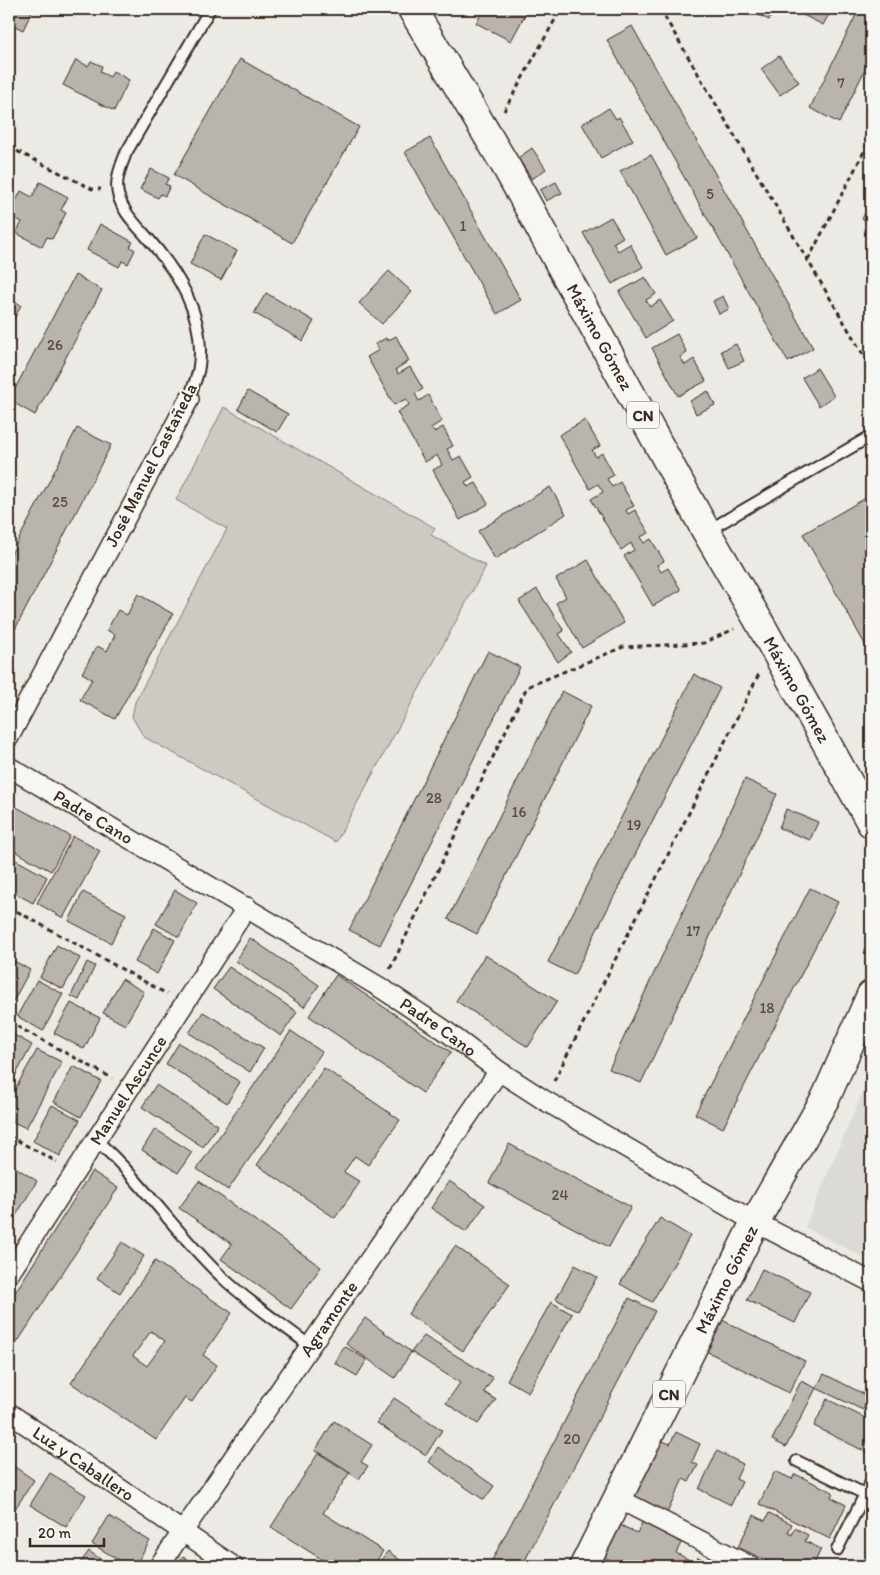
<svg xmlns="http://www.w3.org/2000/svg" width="880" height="1575" font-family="Itim,sans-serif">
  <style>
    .built { fill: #dcdad4 }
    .green { fill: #cdcac4; stroke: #847a71 }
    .building { fill: #bab4ae; stroke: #3b2a1e; fill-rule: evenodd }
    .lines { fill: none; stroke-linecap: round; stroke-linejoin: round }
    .service-casing { stroke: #3b2a1e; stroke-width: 14 }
    .minor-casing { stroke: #3b2a1e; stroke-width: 22 }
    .primary-casing { stroke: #3b2a1e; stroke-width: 31 }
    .path { stroke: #3b2a1e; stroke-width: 3; stroke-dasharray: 5 4; stroke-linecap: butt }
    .service { stroke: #f6f6f2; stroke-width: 10 }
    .minor { stroke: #f6f6f2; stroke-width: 19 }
    .primary { stroke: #f6f6f2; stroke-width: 28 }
    .labels { text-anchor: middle; stroke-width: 4; stroke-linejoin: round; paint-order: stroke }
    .number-label { font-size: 15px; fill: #5b4c42 }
    .shield { fill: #f6f6f2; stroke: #73675e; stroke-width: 1 }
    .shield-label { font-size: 16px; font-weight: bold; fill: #3b2a1e }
    .street-label { font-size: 18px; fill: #3b2a1e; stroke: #f6f6f2 }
  </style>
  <rect width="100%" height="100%" fill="#ebeae5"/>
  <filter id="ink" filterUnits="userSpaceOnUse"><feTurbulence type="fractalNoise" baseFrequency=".02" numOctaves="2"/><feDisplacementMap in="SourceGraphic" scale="10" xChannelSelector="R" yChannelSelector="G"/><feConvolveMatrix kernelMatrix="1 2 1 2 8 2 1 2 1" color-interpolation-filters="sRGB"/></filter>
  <g filter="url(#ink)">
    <path class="built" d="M871,1072V1261L805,1227Z"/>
    <path class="green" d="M224,407L435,528L431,535L486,566L336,842L144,737L132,717L135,702L227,529L176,500Z"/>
    <path class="building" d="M9,9H33L23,30L9,23Z
      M484,9H528L511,41L476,23Z
      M746,9H775L769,20Z
      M802,9H832L823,25L799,13Z
      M859,9H871V57L839,123L810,108Z
      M632,26L813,348L788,362L607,40Z
      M779,56L799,82L780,95L761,69Z
      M240,59L359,127L292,243L174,175Z
      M76,60L88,66L91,61L102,66L100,72L110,77L113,71L129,80L114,111L63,85Z
      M609,108L616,119L619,117L633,140L601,158L582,124Z
      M430,138L521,300L497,314L405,152Z
      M532,148L546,169L532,179L518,158Z
      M651,155L697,238L666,255L620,171Z
      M151,169L169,178L165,184L170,186L165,196L161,194L158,198L140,189Z
      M40,182L68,197L61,210L66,213L52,239L47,237L42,247L16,233L22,222L9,215L21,191L32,197Z
      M556,182L562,193L546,201L540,190Z
      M871,200V224L862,219Z
      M611,217L623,237L613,243L618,251L630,244L643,267L612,284L583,233Z
      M100,224L133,242L130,247L135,250L128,264L122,261L119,267L87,250Z
      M205,234L237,251L221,280L190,264Z
      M389,271L412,292L382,324L359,303Z
      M75,275L102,290L35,415L9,400Z
      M645,277L656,294L646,300L650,307L660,300L673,321L646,338L619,292Z
      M266,293L314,321L303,341L254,313Z
      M723,296L729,309L719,314L713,301Z
      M9,299L21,305L9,329Z
      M677,334L687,353L680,357L685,365L694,359L706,381L678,396L652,348Z
      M396,336L409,361L396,369L398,374L410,367L423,389L415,394L419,401L428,395L442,421L431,428L434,432L443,427L453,446L447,449L453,460L461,456L473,477L465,482L468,487L476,483L488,504L460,520L433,470L442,465L437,455L425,462L397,412L409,405L406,399L394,405L367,357L379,350L375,344L386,338L387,341Z
      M736,344L744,361L729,368L721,351Z
      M817,368L834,396L819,406L802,378Z
      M248,391L288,414L277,432L238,409Z
      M708,391L715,405L696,414L690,401Z
      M585,420L600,446L592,450L596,457L602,453L614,475L607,479L612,487L620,482L634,506L626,510L628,514L635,510L649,533L640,537L644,543L651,539L664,561L657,565L661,572L668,568L681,590L653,606L624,556L634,550L631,543L621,550L591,499L603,492L598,484L590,489L559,435Z
      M77,428L111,445L9,641V558Z
      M550,487L566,514L495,559L478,531Z
      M871,495V655L803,534Z
      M588,560L624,623L582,648L556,603L566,597L556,579Z
      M537,589L564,631L559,634L571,652L558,662L519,601Z
      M138,594L173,614L115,719L80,700L92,679L82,673L97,646L107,651L115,635L107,630L118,610L127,615Z
      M488,651L520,667L380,945L349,930Z
      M694,674L720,688L574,975L548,962Z
      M562,691L591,706L477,934L448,919Z
      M745,779L777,794L641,1083L609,1069Z
      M9,803L70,836L51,871L9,848Z
      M786,809L818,822L810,840L779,828Z
      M73,836L100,851L63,918L37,903Z
      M9,856L47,877L33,903L9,890Z
      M810,888L838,902L723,1128L695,1114Z
      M175,890L197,903L179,937L156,924Z
      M83,892L126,914L111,943L69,921Z
      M154,928L175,940L157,974L135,962Z
      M250,938L319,985L304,1007L236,961Z
      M57,945L80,958L63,989L40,977Z
      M485,955L557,1001L528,1047L456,1001Z
      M9,958L30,970L9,1009Z
      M87,962L95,966L79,1000L71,996Z
      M229,967L297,1012L281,1036L213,989Z
      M336,975L451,1052L423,1093L309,1016Z
      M122,979L144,992L125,1025L103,1013Z
      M37,980L63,994L43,1031L17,1016Z
      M71,1003L100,1018L84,1049L54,1033Z
      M203,1012L264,1048L250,1072L189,1033Z
      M291,1031L322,1052L228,1190L197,1169Z
      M9,1032L32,1045L15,1076L9,1073Z
      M179,1043L240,1082L227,1103L166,1064Z
      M37,1050L62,1062L26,1128L9,1120V1100Z
      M73,1066L101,1081L81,1117L54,1102Z
      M324,1068L400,1120L368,1165L355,1156L344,1172L360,1182L335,1218L257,1165Z
      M156,1085L218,1125L203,1147L142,1107Z
      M52,1105L80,1120L60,1156L33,1141Z
      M155,1129L192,1152L178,1173L142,1150Z
      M509,1144L631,1207L609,1247L489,1183Z
      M9,1163L37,1181L9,1227Z
      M92,1171L118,1188L9,1355V1302Z
      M199,1181L321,1267L291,1309L221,1259L232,1244L179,1208Z
      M449,1181L485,1205L466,1232L431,1208Z
      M660,1218L690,1236L652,1302L620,1284Z
      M122,1242L144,1256L120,1293L97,1278Z
      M455,1246L510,1284L463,1351L408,1314Z
      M155,1261L232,1313L203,1355L217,1365L192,1402L185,1398L156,1440L71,1383ZM151,1331L165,1341L147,1366L133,1356Z
      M575,1265L597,1277L578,1311L556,1299Z
      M762,1269L810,1292L795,1323L747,1300Z
      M629,1298L655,1311L522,1566H489Z
      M551,1302L572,1314L528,1392L507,1380Z
      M365,1318L411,1352L395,1378L346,1344Z
      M722,1320L805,1361L789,1393L706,1351Z
      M870,1325L871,1326V1343L864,1339Z
      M424,1336L493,1378L484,1392L496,1400L478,1424L446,1403L460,1383L411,1352Z
      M344,1346L367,1360L357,1376L335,1363Z
      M824,1374L870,1397L863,1410L816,1388Z
      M801,1381L816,1388L786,1447L772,1440Z
      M394,1398L442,1430L426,1455L377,1423Z
      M827,1399L871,1421L870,1454L814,1426Z
      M334,1421L372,1445L361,1462L368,1466L359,1479L315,1451Z
      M676,1432L700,1444L692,1462L698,1465L689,1482L683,1479L667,1513L633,1497L660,1440L670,1444Z
      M438,1447L494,1486L484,1500L429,1462Z
      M717,1451L743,1464L736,1479L742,1482L731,1505L699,1489Z
      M319,1452L350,1472L323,1513L383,1551L373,1566H332L271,1527Z
      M9,1463L34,1480L9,1518Z
      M775,1471L792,1479L795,1474L833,1492L831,1497L846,1505L830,1539L759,1504Z
      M50,1473L86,1495L66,1527L30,1505Z
      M769,1513L792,1524L788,1532L792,1535L795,1528L808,1535L805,1541L821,1549L813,1566H777L738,1547L754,1515L765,1521Z
      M109,1516L150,1541L135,1566H129L92,1544Z
      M643,1521L682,1541L676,1553L688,1559L684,1566H623L602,1556L618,1524L637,1533Z
      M89,1551L110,1566H78Z
      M388,1551L408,1566H376Z
      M183,1556L197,1566H175Z
      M698,1557L715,1566H693Z"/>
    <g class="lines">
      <g class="service-casing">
        <path id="service" d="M189,399C192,388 198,377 199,366C206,315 177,271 145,235C133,222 117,205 117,186C117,174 122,163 126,153L210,9
          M707,531L871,436
          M96,1140C143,1182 177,1235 223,1278C248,1302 282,1324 310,1346
          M797,1461L871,1497
          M837,1550L871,1482"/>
      </g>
      <g class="minor-casing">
        <g id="minor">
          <path d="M9,737L189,399"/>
          <path id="s1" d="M9,767L381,988L443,1029L499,1071L544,1100L755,1222L871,1282"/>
          <path id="s2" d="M9,1274L247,907"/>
          <path id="s3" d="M9,1413L233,1566"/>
          <path d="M617,1498L750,1566"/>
          <path id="s4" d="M159,1566L499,1071"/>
        </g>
      </g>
      <g class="primary-casing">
        <g id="primary">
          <path id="s5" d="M412,9L507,168L706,531L757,618L871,823"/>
          <path id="s6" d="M584,1566L755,1222L826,1097L871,995"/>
        </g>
      </g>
      <path class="path" d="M660,9L871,368
        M504,111L561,9
        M9,147L92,189H101
        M808,260L871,138
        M9,907L167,994
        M390,969L527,687L623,647L704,643L734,629
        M9,1022L112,1078
        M554,1081L759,674
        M9,1136L57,1162"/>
      <use href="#service" class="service"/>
      <use href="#minor" class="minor"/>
      <use href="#primary" class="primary"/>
    </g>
  </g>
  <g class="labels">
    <g class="number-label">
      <text x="841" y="88">7</text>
      <text x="710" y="199">5</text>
      <text x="463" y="231">1</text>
      <text x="55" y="350">26</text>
      <text x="60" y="507">25</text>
      <text x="434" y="803">28</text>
      <text x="519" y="817">16</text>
      <text x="634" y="830">19</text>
      <text x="693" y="936">17</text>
      <text x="767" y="1013">18</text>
      <text x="560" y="1200">24</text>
      <text x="572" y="1444">20</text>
    </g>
    <g class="shield">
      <rect x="627" y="401.5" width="32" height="27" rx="4"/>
      <rect x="653" y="1380.5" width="32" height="27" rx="4"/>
    </g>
    <g class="shield-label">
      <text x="643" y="421">CN</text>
      <text x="669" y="1400">CN</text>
    </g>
    <g class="street-label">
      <text dy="6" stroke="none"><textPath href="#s5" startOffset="378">Máximo Gómez</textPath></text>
      <text transform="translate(151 465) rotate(-63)" y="6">José Manuel Castañeda</text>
      <text dy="6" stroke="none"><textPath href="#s5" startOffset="782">Máximo Gómez</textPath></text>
      <text dy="6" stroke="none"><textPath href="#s1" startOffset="98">Padre Cano</textPath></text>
      <text dy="6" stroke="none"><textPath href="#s1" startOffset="502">Padre Cano</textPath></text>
      <text dy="6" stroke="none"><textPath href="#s2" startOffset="219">Manuel Ascunce</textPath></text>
      <text dy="6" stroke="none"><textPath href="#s6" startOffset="320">Máximo Gómez</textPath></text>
      <text dy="6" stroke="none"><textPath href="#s4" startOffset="300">Agramonte</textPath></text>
      <text dy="6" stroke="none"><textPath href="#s3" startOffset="90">Luz y Caballero</textPath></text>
    </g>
  </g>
  <rect width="880" height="1575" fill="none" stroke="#f6f6f2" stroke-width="30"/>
  <rect x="15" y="15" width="850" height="1545" fill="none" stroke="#3b2a1e" stroke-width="2" filter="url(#ink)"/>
  <path d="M30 1538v8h74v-8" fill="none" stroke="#3b2a1e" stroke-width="2.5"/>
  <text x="38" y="1538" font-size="15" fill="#3b2a1e" stroke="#f6f6f2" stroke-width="4" paint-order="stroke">20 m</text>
</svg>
